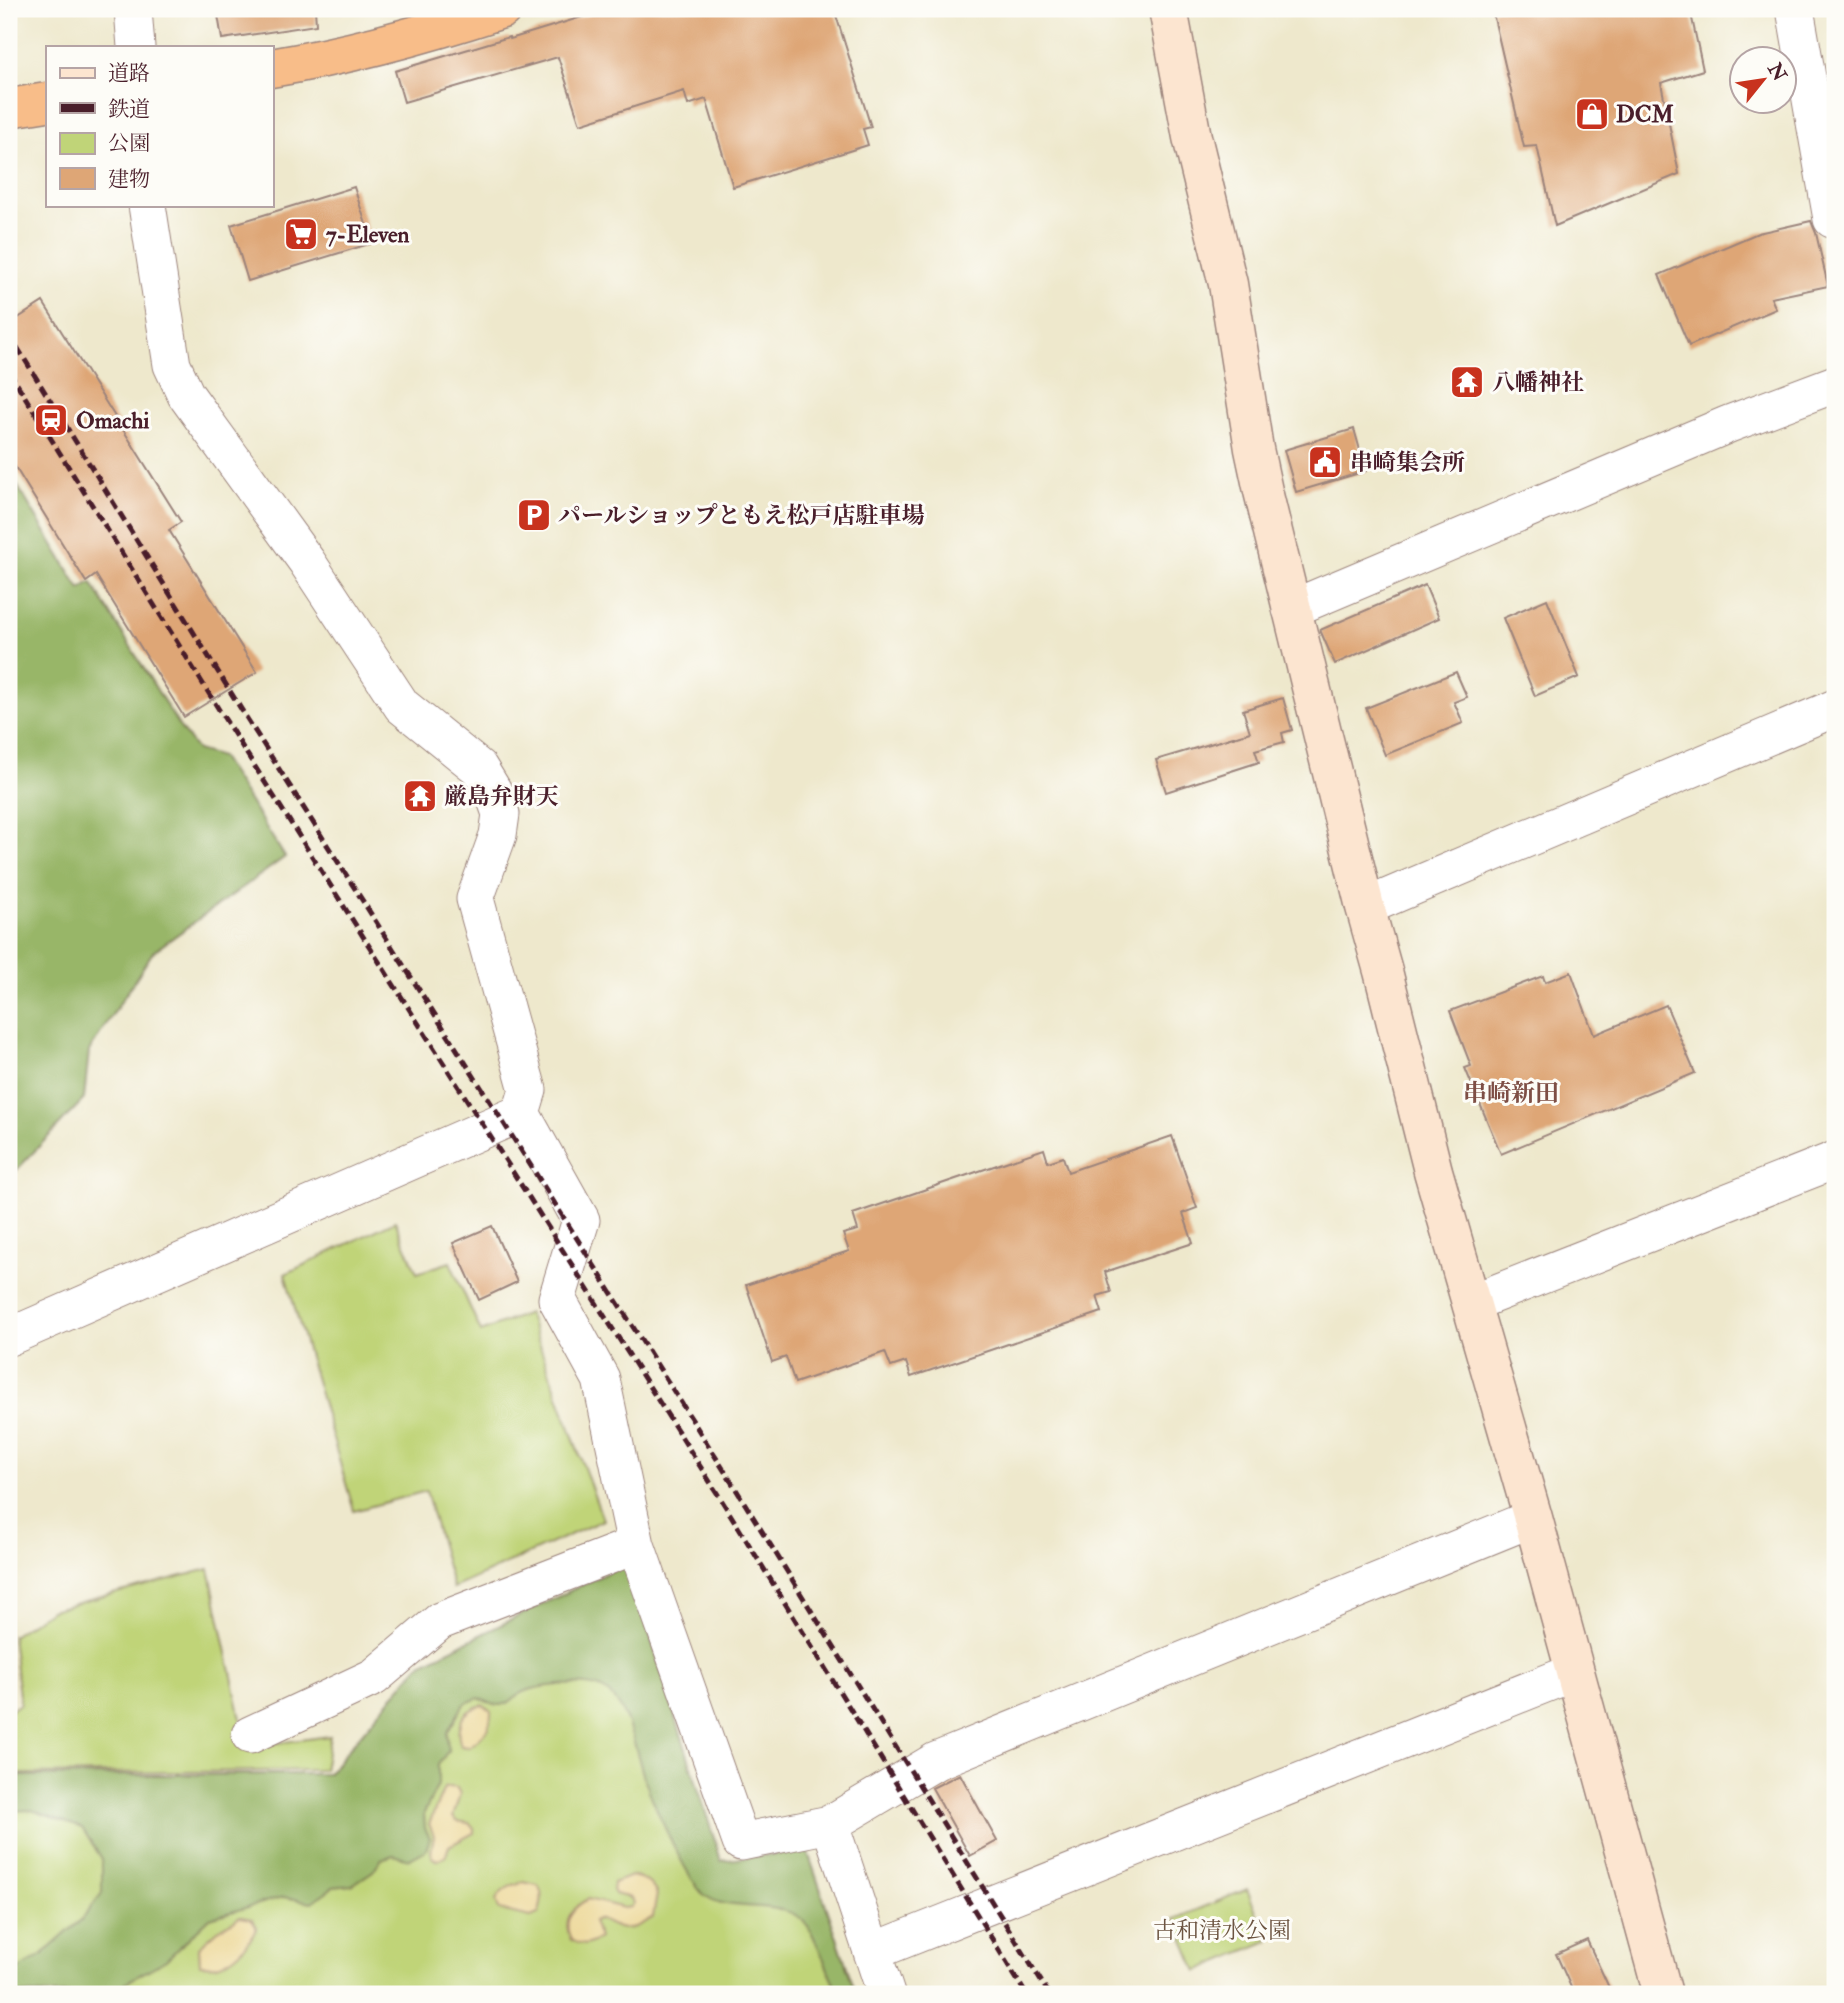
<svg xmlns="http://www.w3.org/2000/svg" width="1844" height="2003" font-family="'IM FELL Double Pica','Noto Serif JP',serif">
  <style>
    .green { fill: #c0d478; stroke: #857a52; stroke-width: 2 }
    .forest { fill: #98b668; stroke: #716a4a; stroke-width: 2 }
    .sand { fill: #eeda9e; stroke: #9c7c64; stroke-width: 2 }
    .building { fill: #dea676 }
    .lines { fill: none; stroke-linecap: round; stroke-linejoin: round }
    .street-casing { stroke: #9c847c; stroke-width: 39 }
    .secondary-casing { stroke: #9c847c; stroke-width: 41 }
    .highway-casing { stroke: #9c847c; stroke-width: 41 }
    .street { stroke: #fff; stroke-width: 37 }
    .secondary { stroke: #fce5d0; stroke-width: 38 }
    .highway { stroke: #f8bd89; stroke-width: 38 }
    .rail { stroke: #4a1f2b; stroke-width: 5; stroke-dasharray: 10 5; stroke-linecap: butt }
    .labels { text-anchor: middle; stroke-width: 6; stroke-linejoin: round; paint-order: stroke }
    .poi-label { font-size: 23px; font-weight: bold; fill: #4a1f2b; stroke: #fdfcf7; text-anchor: start }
    .park-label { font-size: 23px; fill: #6d5542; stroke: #fdfcf7 }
    .neighbourhood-label { font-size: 24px; font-weight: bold; fill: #7e4e45; stroke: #fdfcf7 }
  </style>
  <rect width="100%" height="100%" fill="#fdfcf7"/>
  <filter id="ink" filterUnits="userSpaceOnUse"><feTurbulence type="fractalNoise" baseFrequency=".0143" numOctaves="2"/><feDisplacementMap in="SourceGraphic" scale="14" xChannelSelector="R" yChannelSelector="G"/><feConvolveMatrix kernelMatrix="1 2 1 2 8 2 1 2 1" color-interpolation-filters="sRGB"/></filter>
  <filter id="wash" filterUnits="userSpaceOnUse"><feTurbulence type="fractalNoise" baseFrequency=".00686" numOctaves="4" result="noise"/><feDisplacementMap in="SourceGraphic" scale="28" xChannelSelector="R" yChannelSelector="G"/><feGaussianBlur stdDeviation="1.57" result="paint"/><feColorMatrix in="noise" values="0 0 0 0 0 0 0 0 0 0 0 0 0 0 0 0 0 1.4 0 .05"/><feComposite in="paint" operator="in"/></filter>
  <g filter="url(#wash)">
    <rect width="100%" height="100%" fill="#eee8cc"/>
    <path class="green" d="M395,1221L417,1273L450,1262L481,1332L528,1313L603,1520L453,1588L426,1491L354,1511L285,1274Z
      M627,1563L721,1861L807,1850L856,1994H9V1776L328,1774L419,1665Z
      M209,1569L247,1747L330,1736L324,1770L17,1774L9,1758V1711L20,1704L12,1636L51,1610Z
      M1247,1889L1268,1941L1197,1971L1175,1919Z"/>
    <path class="forest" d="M9,472L80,589L91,582L179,726L197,750L221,757L285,857L153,952L89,1051L84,1099L9,1178Z
      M627,1563L721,1861L807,1850L856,1994H838C832,1980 813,1930 805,1922C776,1894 719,1920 697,1887C676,1855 661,1821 647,1786C636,1758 631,1707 604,1690C588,1680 538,1685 521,1693C512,1698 509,1706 498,1705C491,1704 484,1700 478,1698L464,1704L447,1733L448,1751L438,1765V1785L424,1813L425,1828L430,1838L426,1850L410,1859L393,1855L381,1859L373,1871L352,1885L333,1887L312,1902L283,1897L210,1918L166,1960L120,1986L97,1994H9V1975L43,1954L81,1920L102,1893V1859L82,1828L32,1810L9,1811V1776L328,1774L419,1665Z"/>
    <path class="sand" d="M483,1705L491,1711C492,1728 482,1738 469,1747L461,1746C454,1726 462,1710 483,1705Z
      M451,1787L457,1788L460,1794L453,1817L457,1821L469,1823L474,1829V1833L449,1846L446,1855L437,1860L433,1858L431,1852L434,1836L429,1824L444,1788Z
      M631,1876C644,1878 651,1883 657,1894L653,1917C640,1925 628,1934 613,1926C607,1924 604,1920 597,1919L593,1921L599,1938C588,1946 583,1947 571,1940C562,1921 571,1908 588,1899L624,1908L631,1907L634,1903L631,1898L614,1894L612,1890L613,1883Z
      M523,1882L538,1885C544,1894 542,1904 538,1914L531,1917L499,1910L496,1900C502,1889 511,1885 523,1882Z
      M240,1917L252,1919L257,1927C252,1942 233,1961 217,1965C212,1966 205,1965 200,1965L199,1947L218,1930Z"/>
    <g id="blocks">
      <path class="building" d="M217,9H315L316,25L222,39Z
        M608,9H834L871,127L863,129L868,145L733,187L706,99L688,105L684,91L580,124L558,57L404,102L395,71L509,37L510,39Z
        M1492,9H1690L1703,70L1661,83L1679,174L1555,226L1537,146L1524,147Z
        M354,187L372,243L248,281L231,225Z
        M1811,221L1816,233L1828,286L1771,298L1776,309L1689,346L1659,275L1758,233Z
        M43,302L181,522L169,530L257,672L184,717L96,575L86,582L9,457V324Z
        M1354,429L1366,471L1296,492L1284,450Z
        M1425,585L1439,618L1335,664L1320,630Z
        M1547,599L1579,677L1535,696L1503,618Z
        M1456,672L1467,697L1454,702L1463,723L1385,755L1366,708Z
        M1283,698L1292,730L1282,733L1284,742L1255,750L1259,762L1166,792L1156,760L1250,732L1243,710Z
        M1571,972L1594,1035L1666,1005L1695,1073L1501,1154L1465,1068L1471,1066L1450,1011L1543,976L1545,982Z
        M1172,1136L1197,1208L1183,1213L1193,1243L1105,1272L1111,1292L1097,1296L1102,1312L911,1377L906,1362L891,1367L885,1352L795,1383L786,1357L772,1362L746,1285L849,1251L843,1234L858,1230L853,1214L1044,1149L1048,1162L1063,1157L1068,1172Z
        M492,1226L517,1282L479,1300L453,1243Z
        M960,1774L997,1841L970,1856L932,1788Z
        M1587,1940L1612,1994H1574L1556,1954Z"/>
    </g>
  </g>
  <g filter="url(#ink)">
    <use href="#blocks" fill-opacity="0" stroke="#9c847c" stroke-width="2"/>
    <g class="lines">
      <g class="street-casing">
        <path id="street" d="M133,9L136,47
          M1795,9L1832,219H1835
          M147,205L172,365L186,395L307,562L402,706L479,768L493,791L501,814L498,835L475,899L528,1090L521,1113L581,1220L557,1299L601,1379L636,1545L741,1842L830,1824L886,1994
          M1291,609L1729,424L1835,384
          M1365,907L1835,708
          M1471,1303L1835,1160
          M9,1337L521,1113
          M250,1735L374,1677L440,1621L636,1545
          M830,1824L936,1761L1533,1518
          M872,1952L1575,1672"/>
      </g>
      <g class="secondary-casing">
        <path id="secondary" d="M1168,9L1192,137L1228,284L1254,449L1263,491L1365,907L1383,971L1433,1171L1533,1518L1663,1994"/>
      </g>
      <g class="highway-casing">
        <path id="highway" d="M271,68C350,55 426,34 502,9
          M9,108L47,102"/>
      </g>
      <use href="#street" class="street"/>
      <use href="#secondary" class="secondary"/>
      <use href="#highway" class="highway"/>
      <path class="rail" d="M9,334L246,717L734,1486L1049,1994
        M9,371L231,729L719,1496L1026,1994"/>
    </g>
  </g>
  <defs>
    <g id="shop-square" transform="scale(1.75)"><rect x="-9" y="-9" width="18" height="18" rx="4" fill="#c8321e" stroke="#fdfcf7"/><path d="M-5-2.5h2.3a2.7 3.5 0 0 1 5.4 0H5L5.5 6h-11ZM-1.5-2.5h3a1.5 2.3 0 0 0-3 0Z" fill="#fff"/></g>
    <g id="supermarket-square" transform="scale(1.75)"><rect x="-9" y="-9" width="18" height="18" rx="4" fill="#c8321e" stroke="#fdfcf7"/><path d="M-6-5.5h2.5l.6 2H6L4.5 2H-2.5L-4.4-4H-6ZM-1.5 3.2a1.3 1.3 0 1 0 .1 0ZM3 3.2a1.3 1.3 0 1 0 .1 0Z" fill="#fff"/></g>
    <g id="temple-square" transform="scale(1.75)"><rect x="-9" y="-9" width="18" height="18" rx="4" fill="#c8321e" stroke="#fdfcf7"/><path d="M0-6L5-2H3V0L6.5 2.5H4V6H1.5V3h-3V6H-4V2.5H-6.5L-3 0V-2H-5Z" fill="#fff"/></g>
    <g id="station-square" transform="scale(1.75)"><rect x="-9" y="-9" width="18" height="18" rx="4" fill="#c8321e" stroke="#fdfcf7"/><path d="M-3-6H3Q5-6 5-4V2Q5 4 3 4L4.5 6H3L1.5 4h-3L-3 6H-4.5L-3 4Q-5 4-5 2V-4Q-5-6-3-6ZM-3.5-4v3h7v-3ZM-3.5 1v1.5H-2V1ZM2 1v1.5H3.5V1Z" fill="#fff"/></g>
    <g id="civic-square" transform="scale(1.75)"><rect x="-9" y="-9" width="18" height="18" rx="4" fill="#c8321e" stroke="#fdfcf7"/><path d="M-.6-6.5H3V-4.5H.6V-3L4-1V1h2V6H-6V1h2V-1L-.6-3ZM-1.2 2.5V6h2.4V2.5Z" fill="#fff"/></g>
    <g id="parking-square" transform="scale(1.75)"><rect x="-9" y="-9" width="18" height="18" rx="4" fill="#c8321e" stroke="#fdfcf7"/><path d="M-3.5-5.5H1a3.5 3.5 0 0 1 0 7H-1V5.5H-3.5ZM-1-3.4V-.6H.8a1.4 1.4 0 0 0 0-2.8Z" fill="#fff"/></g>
  </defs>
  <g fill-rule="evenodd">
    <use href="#shop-square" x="1592" y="114"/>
    <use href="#supermarket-square" x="301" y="234"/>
    <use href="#temple-square" x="1467" y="382"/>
    <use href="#station-square" x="51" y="420"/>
    <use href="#civic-square" x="1325" y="462"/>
    <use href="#parking-square" x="534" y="515"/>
    <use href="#temple-square" x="420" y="796"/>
  </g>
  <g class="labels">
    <g class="poi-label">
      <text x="1616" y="122">DCM</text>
      <text x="326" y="242">7-Eleven</text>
      <text x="1492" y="390">八幡神社</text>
      <text x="76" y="428">Omachi</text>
      <text x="1350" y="470">串崎集会所</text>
      <text x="558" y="523">パールショップともえ松戸店駐車場</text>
      <text x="444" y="804">厳島弁財天</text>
    </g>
    <g class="park-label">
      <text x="1222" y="1938">古和清水公園</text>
    </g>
    <g class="neighbourhood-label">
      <text x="1511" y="1101">串崎新田</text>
    </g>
  </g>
  <rect width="1844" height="2003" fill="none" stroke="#fdfcf7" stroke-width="35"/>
  <rect x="46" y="46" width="228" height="161" fill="#fdfcf7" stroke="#b5a4a5" stroke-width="2"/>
  <rect x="60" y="68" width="35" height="10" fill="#fce5d0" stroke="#b5a4a5" stroke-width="2"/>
  <text x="108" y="80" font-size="21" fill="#4a1f2b">道路</text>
  <rect x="60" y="103" width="35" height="10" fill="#4a1f2b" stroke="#b5a4a5" stroke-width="2"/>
  <text x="108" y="116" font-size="21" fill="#4a1f2b">鉄道</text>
  <rect x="60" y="133" width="35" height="21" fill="#c0d478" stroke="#b5a4a5" stroke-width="2"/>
  <text x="108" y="150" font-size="21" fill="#4a1f2b">公園</text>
  <rect x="60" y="168" width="35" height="21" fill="#dea676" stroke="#b5a4a5" stroke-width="2"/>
  <text x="108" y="186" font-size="21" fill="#4a1f2b">建物</text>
  <g transform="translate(1763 80) rotate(60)"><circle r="33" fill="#fdfcf7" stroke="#b5a4a5" stroke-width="2"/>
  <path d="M0-5L12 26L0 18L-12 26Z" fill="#c8321e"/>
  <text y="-10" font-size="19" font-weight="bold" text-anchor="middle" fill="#4a1f2b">N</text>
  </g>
</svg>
